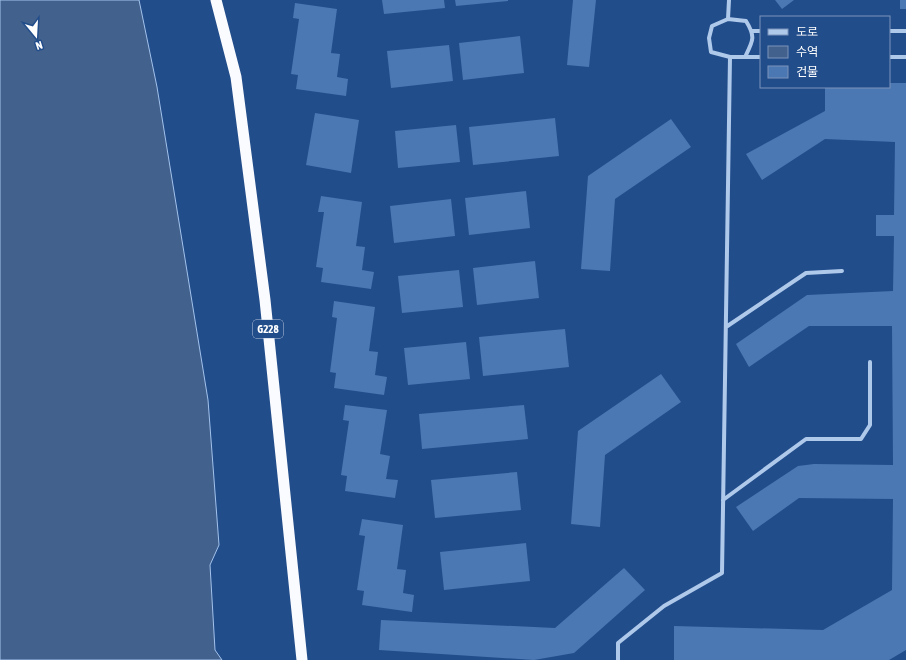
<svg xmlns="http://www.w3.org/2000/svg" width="906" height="660" font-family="'Asap Condensed','Noto Sans KR',sans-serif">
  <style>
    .water { fill: #42618d; stroke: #a3c3ec }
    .building { fill: #4b77b2 }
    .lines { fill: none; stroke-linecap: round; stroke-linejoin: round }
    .minor { stroke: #afc9eb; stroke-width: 4 }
    .trunk { stroke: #fafbfe; stroke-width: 11 }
    .labels { text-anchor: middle; stroke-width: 3.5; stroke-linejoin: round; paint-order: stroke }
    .shield { fill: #224d8b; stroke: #bdcadc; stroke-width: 1 }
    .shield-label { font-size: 11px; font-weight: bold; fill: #fff }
  </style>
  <rect width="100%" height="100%" fill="#224d8b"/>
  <path class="water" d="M0,0H139L157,87L208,400L219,545L210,565L215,650L222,660H0Z"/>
  <path class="building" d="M382,0H444L445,8L384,14Z
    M455,0H508V1L456,6Z
    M573,0H596L589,67L567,65Z
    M775,0H794L782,9Z
    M900,0H906V9H900Z
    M295,3L337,9L331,53L340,54L337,77L348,79L346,96L296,89L298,75L291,74L299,19L293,18Z
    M520,36L524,73L463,80L459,43Z
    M449,45L453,81L391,88L387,51Z
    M889,83H906V650L889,660H674V626L823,630L892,590L893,499L799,498L753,531L736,507L798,466L814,464L893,465L892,326H809L749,367L736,344L807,295L893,291L894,236H876V215H894L895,142L825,139L762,180L746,154L825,111V87H889Z
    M315,113L359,120L351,173L306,165Z
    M555,118L559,156L473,165L469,127Z
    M671,119L691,147L615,199L610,271L581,269L588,176Z
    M456,125L460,162L398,168L395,131Z
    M526,191L530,228L469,235L465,198Z
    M321,196L362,202L356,246L365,247L362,270L374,272L371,289L321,282L323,268L316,267L324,212H318Z
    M451,199L455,236L394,243L390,206Z
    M535,261L539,298L477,305L473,268Z
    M459,270L463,307L402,313L398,276Z
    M334,301L375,307L369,351L378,352L375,375L387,377L384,395L334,388L336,373L330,372L337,318L332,317Z
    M565,329L569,367L483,376L479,337Z
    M466,342L470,379L408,385L404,348Z
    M661,374L681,402L605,455L600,527L571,524L578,431Z
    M345,405L387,410L380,454L390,456L386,479L398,480L395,498L345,491L347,476L341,475L349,421L343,420Z
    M524,405L528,439L422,449L419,414Z
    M517,472L521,510L435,518L431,480Z
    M362,519L403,525L397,569L406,570L403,593L414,595L412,612L362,605L364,591L357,590L365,536L359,535Z
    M526,543L530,581L444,590L440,552Z
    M624,568L645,590L574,653L534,660L379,650L381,620L555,628Z"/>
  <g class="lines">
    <path class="minor" d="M729,0L728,19L712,26L709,38L711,52L730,57
      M728,19L746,21C756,37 753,41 745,57
      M752,31H761
      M889,31H906
      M889,57H906
      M726,327L806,273L842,271
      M723,500L806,439H861L870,425V362
      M618,660V643L664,606L722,573L730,57H761"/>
    <path class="trunk" d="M216,0L236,77L265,300L302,660"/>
  </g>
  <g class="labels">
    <rect class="shield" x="253" y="320" width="30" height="18" rx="3"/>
    <g class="shield-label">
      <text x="268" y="333">G228</text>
    </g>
  </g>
  <rect x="760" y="16" width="130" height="72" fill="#224d8b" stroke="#7a94b9"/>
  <rect x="768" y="29" width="20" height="6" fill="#afc9eb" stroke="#7a94b9"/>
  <text x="796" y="36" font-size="12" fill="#ffffff">도로</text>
  <rect x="768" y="46" width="20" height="12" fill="#42618d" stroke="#7a94b9"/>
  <text x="796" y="56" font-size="12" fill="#ffffff">수역</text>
  <rect x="768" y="66" width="20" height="12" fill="#4b77b2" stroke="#7a94b9"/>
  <text x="796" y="76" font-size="12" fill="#ffffff">건물</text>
  <g transform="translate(36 36) rotate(162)" stroke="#224d8b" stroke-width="3" paint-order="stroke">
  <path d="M0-3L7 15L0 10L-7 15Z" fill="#ffffff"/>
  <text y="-6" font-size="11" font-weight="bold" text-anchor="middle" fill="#ffffff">N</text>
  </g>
</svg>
